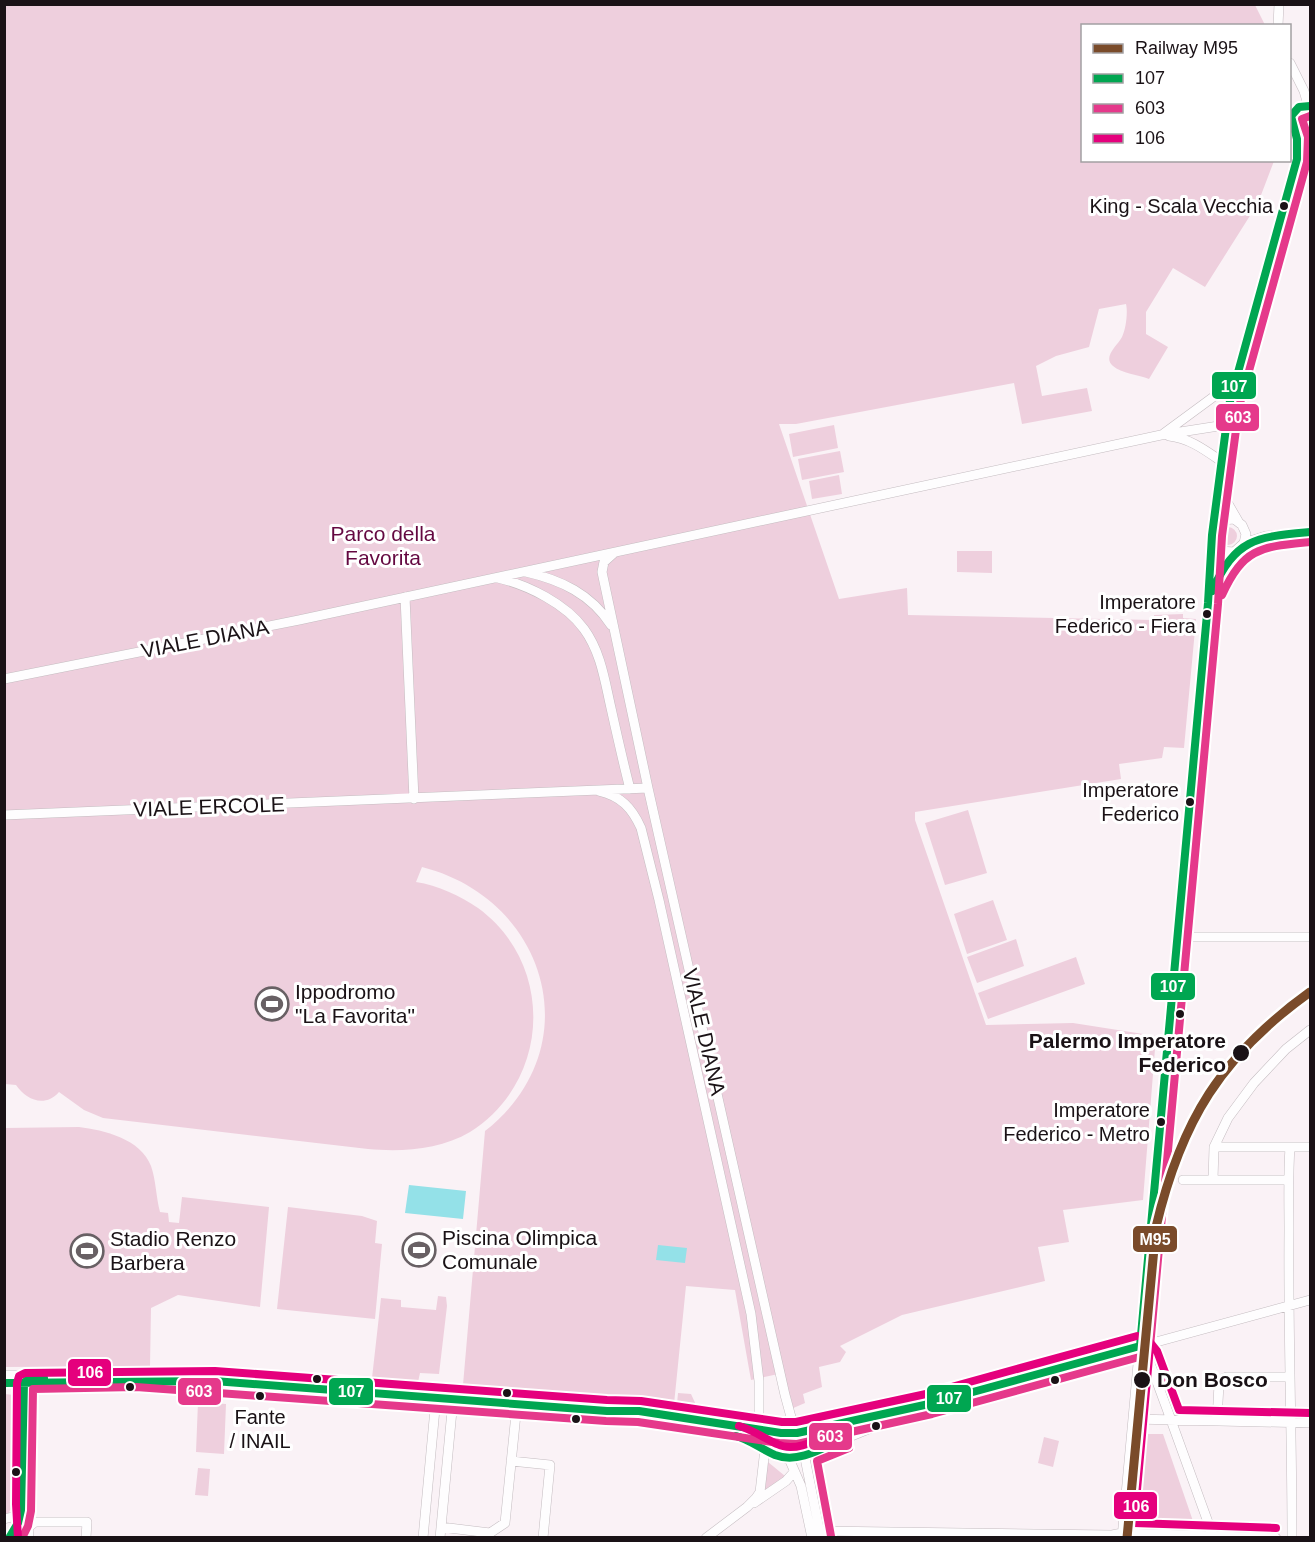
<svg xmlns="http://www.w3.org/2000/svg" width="1315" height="1542" font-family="Helvetica,sans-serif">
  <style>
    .green { fill: #eecfdd }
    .water { fill: #94e1e8 }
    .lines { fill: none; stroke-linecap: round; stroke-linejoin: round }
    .minor-casing { stroke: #c4bcc0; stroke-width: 10 }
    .minor { stroke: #fefdfe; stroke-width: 9 }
    .bus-1-casing { stroke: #fff; stroke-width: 12 }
    .bus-2-casing { stroke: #fff; stroke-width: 12 }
    .bus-3-casing { stroke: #fff; stroke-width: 12 }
    .bus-1 { stroke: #00a651; stroke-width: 8 }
    .bus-2 { stroke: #e5398b; stroke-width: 8 }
    .bus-3 { stroke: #e5007d; stroke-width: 8 }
    .rail-1-casing { stroke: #fff; stroke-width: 14 }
    .rail-1 { stroke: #7a4b2a; stroke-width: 9 }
    .bus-dot { fill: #1a1216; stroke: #fff; stroke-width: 2 }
    .labels { text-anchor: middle; stroke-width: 6; stroke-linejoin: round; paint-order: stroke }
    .bus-label { font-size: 20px; fill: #1a1216; stroke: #fff; text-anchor: end }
    .park-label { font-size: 21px; fill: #640841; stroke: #fff }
    .street-label { font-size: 21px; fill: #1a1216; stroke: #fff }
    .poi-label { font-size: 21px; fill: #1a1216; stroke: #fff; text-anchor: start }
    .stop-label { font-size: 21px; font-weight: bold; fill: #1a1216; stroke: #fff; text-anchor: end }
    .line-badge { stroke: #fff; stroke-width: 2 }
    .badge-label { font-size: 16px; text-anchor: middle; font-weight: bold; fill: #fff }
  </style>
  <rect width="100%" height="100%" fill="#faf2f6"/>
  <path class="green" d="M4,5H1255L1265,25L1082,26V160L1274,161L1258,203L1205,287L1173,268L1146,312V334L1168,347L1149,379C1139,375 1121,373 1113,366C1102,357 1118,345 1122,337C1126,329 1128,312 1126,304L1099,309L1089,347L1056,356L1036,366L1042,396L1087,388L1092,411L1022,424L1014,383L796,424H779L839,599L907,588L908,615L1154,620V615L1183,614V618L1196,619L1184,748L1164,747L1162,758L1119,764L1121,779L915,812V820L986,1025L1073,1023L1156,1036L1143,1200L1063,1210L1069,1242L1038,1247L1045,1281L902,1315L840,1346L846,1352L840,1362L819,1367L822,1387L803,1394L805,1403L791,1409L783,1373L751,1380L735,1290L686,1286L674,1404L625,1397L463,1385L485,1131C591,1048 548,899 422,867L416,882C438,885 460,896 478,908C555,964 551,1081 470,1132C440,1150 401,1152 368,1149L103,1118L84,1110L59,1092C45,1108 26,1100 16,1085L5,1084Z
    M1306,111L1310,113V130L1305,132L1299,130L1295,122L1299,113Z
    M834,425L838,448L793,457L789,434Z
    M840,451L844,472L802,480L798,459Z
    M839,475L842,494L812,499L809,481Z
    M1219 536a9 9 0 1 1 18 0a9 9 0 1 1-18 0Z
    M957,551H992V573L957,572Z
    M968,810L987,873L945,885L925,823Z
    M993,900L1007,940L967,954L954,914Z
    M1016,939L1024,966L977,983L967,957Z
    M1076,957L1085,984L988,1019L978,993Z
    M79,1127C104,1130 141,1139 151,1166C156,1180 156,1197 160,1212L168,1213L169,1222L179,1223L182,1197L269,1207L260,1307L178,1295L151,1308L150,1366L5,1367V1128Z
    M288,1207L362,1216L377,1221L375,1243L382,1244L375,1319L277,1309Z
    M438,1296L446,1297L447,1306L439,1374L420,1373L418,1382L372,1378L381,1298L401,1300V1307L436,1310Z
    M678,1393L691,1394L697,1407L677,1404Z
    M5,1394L14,1395L12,1507L8,1514H5Z
    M198,1402L226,1404L224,1454L196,1452Z
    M880,1417L881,1420L807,1446L804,1436Z
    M1143,1434H1163L1194,1524H1135Z
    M766,1435L786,1438L784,1451L773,1446Z
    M1044,1437L1059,1441L1053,1467L1038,1463Z
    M768,1462L785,1476L763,1493Z
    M198,1468L210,1469L208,1496L195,1495Z"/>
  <path class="water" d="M409,1185L466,1191L463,1219L405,1213Z
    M658,1245L687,1248L685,1263L656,1260Z"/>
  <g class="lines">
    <g class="minor-casing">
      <path id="minor" d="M1278,26L1279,4
        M1290,63L1304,91L1308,105
        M1310,106C1285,104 1284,140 1310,137
        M1163,434L1235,381
        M1169,436C1189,438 1205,450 1221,461
        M1221,478L1227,502L1238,521
        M1212,541L1220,551L1234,552
        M1244,543L1266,536L1310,532
        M614,553L604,562L602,572L648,788L785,1395L794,1428L802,1443L821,1538
        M526,572C561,580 591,594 611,625
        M498,578C528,585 566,604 584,629C601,652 605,682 611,708C617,735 623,762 630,789
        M405,597L414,799
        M1210,598L1223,569L1234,552L1244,543L1246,534L1242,525L1234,519L1223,520L1213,530
        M4,679L299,620L1161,435L1225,425
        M599,791C621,796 632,808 641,828L659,900L751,1314L759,1381V1420L765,1449L760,1492L756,1498L747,1507L706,1538
        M4,815L648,788
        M1177,937H1310
        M1214,1147H1310
        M1290,1147C1288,1175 1289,1202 1289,1230C1288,1332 1292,1435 1292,1538
        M1183,1180H1287
        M1213,1180L1214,1147L1228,1118L1254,1083L1286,1049L1310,1030
        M1140,1346L1147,1355L1167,1409L1213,1536
        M4,1375H123
        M119,1377L136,1376
        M4,1383L214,1381L607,1411H639L668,1414L781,1433H797L929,1404L1310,1300
        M623,1414L747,1439L777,1456L788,1459L805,1455L905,1414
        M1134,1419L1310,1423
        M1217,1421L1219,1384L1222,1379L1227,1377H1290
        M797,1433L789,1441L787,1454L801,1486L812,1538
        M511,1461L550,1465L543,1538
        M26,1487L30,1458L31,1390L33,1387L40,1386
        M26,1501L29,1538
        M754,1503L786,1481L794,1472
        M4,1519L20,1515
        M29,1527L35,1522H87L86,1538
        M441,1527L490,1533
        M820,1531L1112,1535L1122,1533L1276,1538
        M9,1538L18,1523L21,1510L23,1387L28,1379
        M423,1538L436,1398
        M440,1538L453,1400
        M489,1538L490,1533L505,1523L517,1404
        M1122,1538L1208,603L1212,535L1229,405L1297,159L1310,139"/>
    </g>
    <use href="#minor" class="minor"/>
    <g class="bus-1-casing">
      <path id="bus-1" d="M1212,591C1236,538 1256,537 1310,532
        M4,1383L214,1381L607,1411H639L781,1433H797L929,1404L1140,1346L1208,603L1212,535L1229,405L1297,159V139L1291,116L1299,107L1310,106
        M736,1436C750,1440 761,1449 775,1455C798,1464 823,1448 843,1439
        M9,1538L18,1523L21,1510L24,1383L28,1379L44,1378"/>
    </g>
    <g class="bus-2-casing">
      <path id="bus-2" d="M1222,595C1244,547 1261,547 1310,542
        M831,1536L817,1461L849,1448
        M22,1538L28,1526L31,1511L33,1389L136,1387L606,1421L638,1422L779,1443L797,1444L932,1414L1143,1356L1148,1353L1150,1347L1218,604L1222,536L1239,407L1307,162L1308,137L1302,119L1310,116"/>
    </g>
    <g class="bus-3-casing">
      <path id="bus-3" d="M1149,1341L1157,1351L1179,1410L1310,1413
        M1150,1347L1134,1523L1276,1528
        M739,1426C753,1430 764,1438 777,1444C797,1454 821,1437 839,1429
        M18,1538L16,1504L17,1383L19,1376L25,1373L215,1371L607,1400L641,1401L782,1422H796L926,1394L1137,1336"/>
    </g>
    <use href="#bus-1" class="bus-1"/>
    <use href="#bus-2" class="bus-2"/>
    <use href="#bus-3" class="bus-3"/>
    <g class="rail-1-casing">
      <path id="rail-1" d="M1127,1538L1156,1227C1181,1121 1221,1056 1310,992"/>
    </g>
    <use href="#rail-1" class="rail-1"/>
  </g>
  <defs>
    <g id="stadium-ring" transform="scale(1.725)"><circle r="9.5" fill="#fff" stroke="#686064" stroke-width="1.5"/><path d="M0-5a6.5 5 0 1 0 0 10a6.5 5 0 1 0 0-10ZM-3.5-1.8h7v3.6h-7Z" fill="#686064"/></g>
  </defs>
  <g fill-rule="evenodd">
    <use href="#stadium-ring" x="272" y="1004"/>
    <use href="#stadium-ring" x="419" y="1250"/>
    <use href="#stadium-ring" x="87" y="1251"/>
  </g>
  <g class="bus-dot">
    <circle cx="1284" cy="206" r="5"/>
    <circle cx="1207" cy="614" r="5"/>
    <circle cx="1190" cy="802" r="5"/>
    <circle cx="1180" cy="1014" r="5"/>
    <circle cx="1241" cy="1053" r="9"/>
    <circle cx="1161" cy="1122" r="5"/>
    <circle cx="317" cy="1379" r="5"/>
    <circle cx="1055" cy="1380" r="5"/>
    <circle cx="1142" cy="1380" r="9"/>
    <circle cx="130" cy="1387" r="5"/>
    <circle cx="507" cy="1393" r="5"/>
    <circle cx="260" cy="1396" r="5"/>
    <circle cx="576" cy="1419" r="5"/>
    <circle cx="876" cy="1426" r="5"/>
    <circle cx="16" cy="1472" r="5"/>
  </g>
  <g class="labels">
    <g class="bus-label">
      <text x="1273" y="213">King - Scala Vecchia</text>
      <text x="1196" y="609">Imperatore<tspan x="1196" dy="24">Federico - Fiera</tspan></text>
      <text x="1179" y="797">Imperatore<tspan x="1179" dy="24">Federico</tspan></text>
      <text x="1150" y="1117">Imperatore<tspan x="1150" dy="24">Federico - Metro</tspan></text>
      <text x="260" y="1424" text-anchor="middle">Fante<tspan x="260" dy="24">/ INAIL</tspan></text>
    </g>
    <g class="park-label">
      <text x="383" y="541">Parco della<tspan x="383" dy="24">Favorita</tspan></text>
    </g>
    <g class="street-label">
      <text transform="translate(205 639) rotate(-11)" y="7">VIALE DIANA</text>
      <text transform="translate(209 807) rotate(-2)" y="7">VIALE ERCOLE</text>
      <text transform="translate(704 1032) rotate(77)" y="7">VIALE DIANA</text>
    </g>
    <g class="poi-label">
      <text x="295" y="999">Ippodromo<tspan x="295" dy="24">"La Favorita"</tspan></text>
      <text x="442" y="1245">Piscina Olimpica<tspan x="442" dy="24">Comunale</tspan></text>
      <text x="110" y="1246">Stadio Renzo<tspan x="110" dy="24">Barbera</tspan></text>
    </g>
    <g class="stop-label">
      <text x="1226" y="1048">Palermo Imperatore<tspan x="1226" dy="24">Federico</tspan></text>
      <text x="1157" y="1387" text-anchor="start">Don Bosco</text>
    </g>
  </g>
  <g class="line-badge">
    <rect x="1211" y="371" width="46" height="29" rx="6" fill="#00a651"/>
    <rect x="1215" y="403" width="45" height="29" rx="6" fill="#e5398b"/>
    <rect x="1150" y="972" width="46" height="29" rx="6" fill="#00a651"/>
    <rect x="1132" y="1225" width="46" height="28" rx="6" fill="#7a4b2a"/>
    <rect x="67" y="1358" width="45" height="29" rx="6" fill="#e5007d"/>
    <rect x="328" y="1377" width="46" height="29" rx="6" fill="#00a651"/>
    <rect x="177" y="1377" width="45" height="29" rx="6" fill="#e5398b"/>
    <rect x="926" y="1384" width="46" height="29" rx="6" fill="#00a651"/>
    <rect x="808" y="1422" width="45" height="29" rx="6" fill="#e5398b"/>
    <rect x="1113" y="1491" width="45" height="29" rx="6" fill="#e5007d"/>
  </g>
  <g class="badge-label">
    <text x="1234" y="392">107</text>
    <text x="1238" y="423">603</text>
    <text x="1173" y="992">107</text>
    <text x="1155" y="1245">M95</text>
    <text x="90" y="1378">106</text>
    <text x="351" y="1397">107</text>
    <text x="199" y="1397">603</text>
    <text x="949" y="1404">107</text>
    <text x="830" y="1442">603</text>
    <text x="1136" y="1512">106</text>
  </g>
  <rect width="1315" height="1542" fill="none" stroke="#1a1216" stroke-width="12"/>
  <rect x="1081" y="24" width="210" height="138" fill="#ffffff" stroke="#a3a0a2" stroke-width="1.5"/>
  <rect x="1093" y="44" width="30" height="9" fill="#7a4b2a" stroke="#a3a0a2" stroke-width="1.5"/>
  <text x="1135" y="54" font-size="18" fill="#1a1216">Railway M95</text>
  <rect x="1093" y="74" width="30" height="9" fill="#00a651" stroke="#a3a0a2" stroke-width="1.5"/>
  <text x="1135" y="84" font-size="18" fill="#1a1216">107</text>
  <rect x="1093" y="104" width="30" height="9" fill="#e5398b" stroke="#a3a0a2" stroke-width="1.5"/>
  <text x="1135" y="114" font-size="18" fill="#1a1216">603</text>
  <rect x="1093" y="134" width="30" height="9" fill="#e5007d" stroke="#a3a0a2" stroke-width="1.5"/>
  <text x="1135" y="144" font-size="18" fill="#1a1216">106</text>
</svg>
